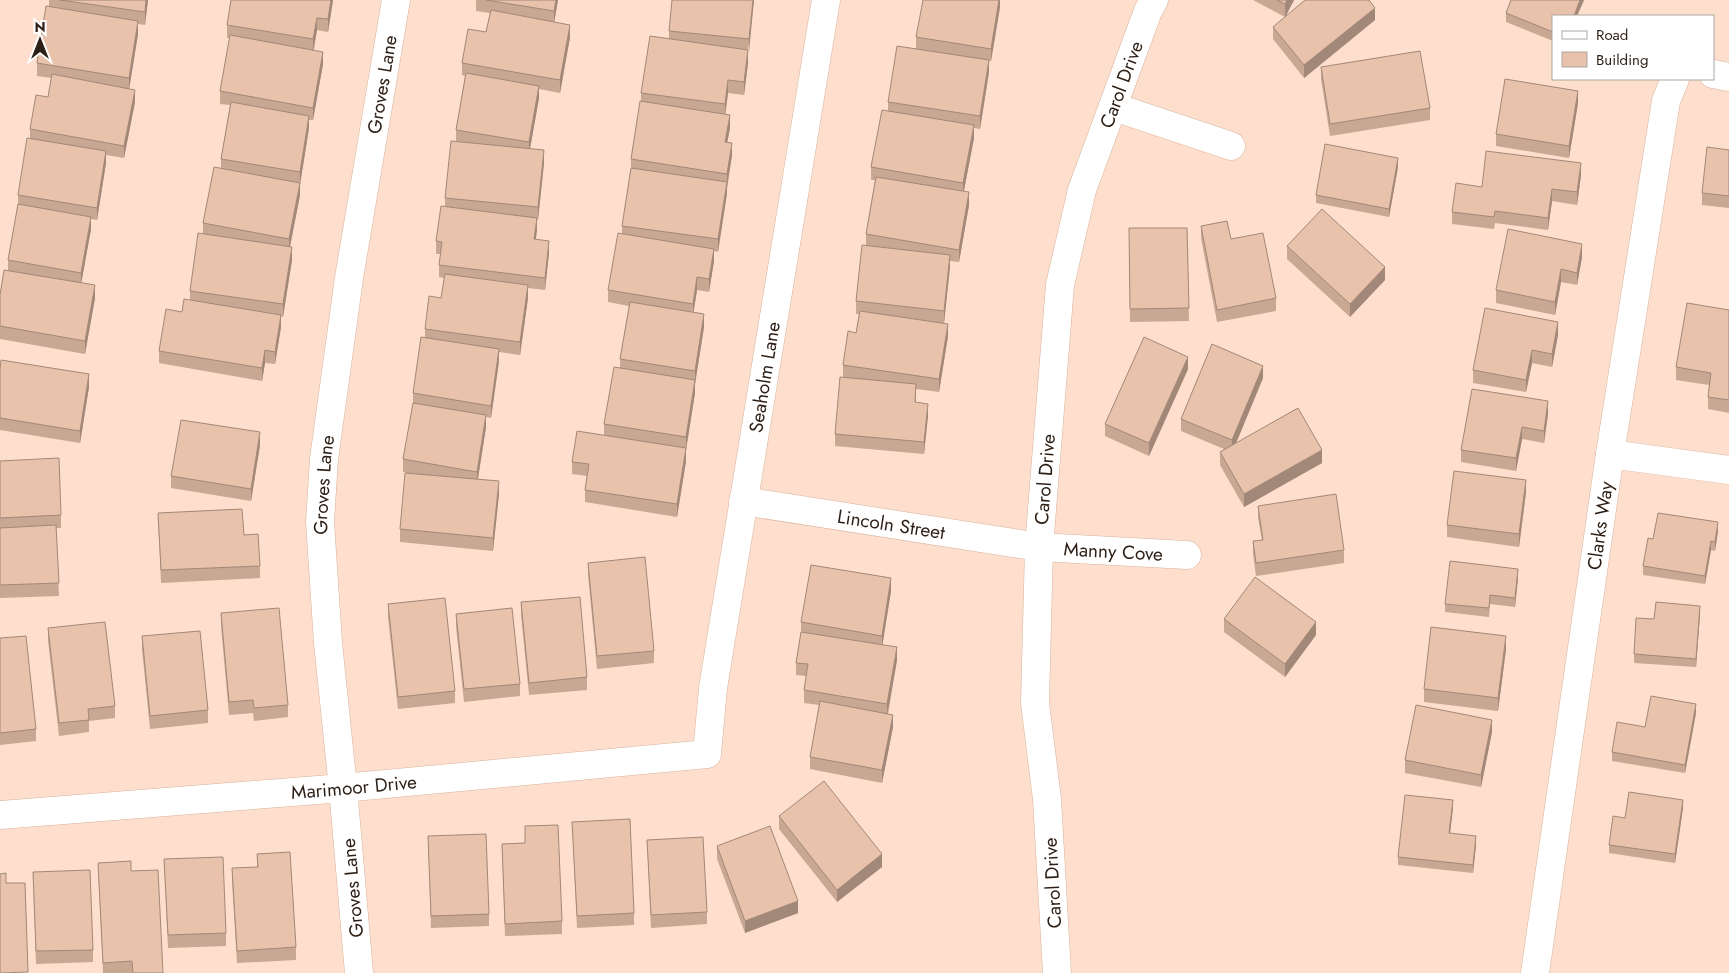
<svg xmlns="http://www.w3.org/2000/svg" width="1729" height="973" font-family="Jost,sans-serif">
  <style>
    .lines { fill: none; stroke-linecap: round; stroke-linejoin: round }
    .street-casing { stroke: #d9b39c; stroke-width: 29 }
    .street { stroke: #fff; stroke-width: 28 }
    .wall { fill: #c8a793 }
    .shaded-wall { fill: #a28878 }
    .building { fill: #e8c2ab; stroke: #a28878 }
    .labels { text-anchor: middle; stroke-width: 5; stroke-linejoin: round; paint-order: stroke }
    .street-label { font-size: 19px; fill: #2d1f16; stroke: #fff }
  </style>
  <rect width="100%" height="100%" fill="#fedecc"/>
  <g class="lines">
    <g class="street-casing">
      <g id="street">
        <path d="M1713,74L1729,77"/>
        <path d="M1114,107L1231,146"/>
        <path d="M1610,454L1729,470"/>
        <path id="s1" d="M743,501L1039,547L1187,555"/>
        <path id="s2" d="M0,815L343,788L707,754L713,688L826,0"/>
        <path id="s3" d="M359,973L343,788L328,643L320,522L324,459L349,278L396,0"/>
        <path id="s4" d="M1057,973L1047,799L1035,703L1039,547L1060,285L1082,190L1148,11L1154,0"/>
        <path id="s5" d="M1535,973L1610,454L1666,101L1675,79"/>
      </g>
    </g>
    <use href="#street" class="street"/>
  </g>
  <path class="wall" d="M49,0H148L145,25L138,24V34L129,89L135,102L124,158L106,155V163L97,220L91,219V229L81,283L95,298L85,354L0,339V295L8,270V260L18,204V195L30,139V129L48,97L52,78L37,76V63L49,7Z
    M231,0H333L328,32L317,30L314,50L323,64L313,120H309V128L300,183V195L290,247L292,260L283,317L281,316V327L275,364L265,363L262,381L159,363V351L190,300V291L203,234V223L221,169V159L230,105L220,104V91L230,38H227V25Z
    M476,0H558L554,22L570,37L560,93L539,89V98L530,149L544,163L538,220H537L536,239L549,253L545,290L528,288V298L520,355L499,352V361L491,418L486,417V427L478,479L499,494L493,551L400,542V529L408,473L403,472V459L413,403V393L425,338V329L441,298L444,278L439,277V265L441,254H436V241L445,207V198L456,142V130L465,76L462,75V63L486,32L490,13L476,11Z
    M754,0L748,52V63L744,95L728,93L725,115L730,128L727,142L732,155L718,252L714,251V261L709,292L697,290L693,313L704,327L695,384V393L686,450V461L677,517L585,502V490L587,476L572,474V462L604,436V424L620,368V359L629,306L608,302V290L622,234V226L631,171V159L641,102V93L669,39V31Z
    M1000,0V7L991,61H989V72L980,129L974,128V138L964,191L969,205L959,262L950,261V267L944,323L948,336L939,392L916,389V402L928,416L924,454L835,446V434L843,377V365L856,333L859,314H856V301L866,245V234L875,180H871V167L888,111V102L916,49V37Z
    M1253,0H1294L1286,16L1375,20L1304,78L1273,39V27L1285,17Z
    M1584,0L1577,16H1553V41L1506,22V13Z
    M1321,67L1430,108V120L1330,136L1321,79Z
    M1578,103L1569,158L1496,146V134Z
    M1729,150V208L1702,205V193Z
    M1398,167L1389,217L1316,203V195Z
    M1581,175L1577,205L1552,201L1548,230L1495,223L1494,229L1452,224V212L1482,187Z
    M1201,226L1231,239L1276,298V311L1217,322L1201,238Z
    M1129,228H1187L1189,321L1130,322Z
    M1287,246L1385,280L1350,317L1287,259Z
    M1582,257L1577,285L1561,282L1555,315L1496,303V290Z
    M1729,310V413L1708,409V397L1709,385L1676,380V367Z
    M1558,335L1552,367L1532,363L1526,392L1473,383V370Z
    M0,369L89,387L80,443L0,430Z
    M1188,369L1149,456L1105,436V424Z
    M1263,378L1236,443L1322,463L1244,507L1220,465V452L1224,449L1181,431V419Z
    M1548,414L1544,443L1522,439L1516,471L1461,462V450Z
    M260,445L251,501L171,488V476Z
    M0,461L61,515V528H56L59,596L0,598Z
    M1526,492L1519,547L1447,537V525Z
    M1258,506L1344,550V563L1256,576L1253,554V541L1262,540L1258,518Z
    M158,513L244,535L260,566V578L161,583Z
    M1718,531L1715,551L1711,550L1705,584L1643,575V566L1653,539Z
    M588,563L654,651V663L597,669L588,575Z
    M1518,578L1515,607L1490,604L1489,617L1445,612V604Z
    M891,591L882,645L897,660L888,714L893,727L882,783L810,769V757L819,705L804,703V690L806,676L796,675V663L801,632V622Z
    M521,602L587,677V690L529,695L521,615Z
    M388,604L455,691V703L398,709L388,617Z
    M221,613L288,705V717L254,721L253,713L229,715L221,626Z
    M456,614L520,684V696L464,702L456,627Z
    M1700,614L1696,667L1634,663V654L1654,619Z
    M1224,619L1316,635L1285,677L1224,632Z
    M48,628L115,706V718L89,721V732L59,736L48,641Z
    M142,636L208,710V723L150,729L142,649Z
    M0,638L36,729V741L0,745Z
    M1506,649L1498,711L1424,702V689Z
    M1696,713L1685,773L1612,761V752L1645,727Z
    M1492,732L1481,787L1405,773V760Z
    M1453,808L1450,833L1476,845L1473,873L1398,865V857Z
    M1683,808L1675,863L1609,853V845L1625,818Z
    M779,816L882,867L837,902L779,829Z
    M572,822L634,913V925L577,928Z
    M428,836L489,914V926L431,928Z
    M647,840L707,912V924L651,928Z
    M525,843L562,921V934L505,936L502,844Z
    M717,846L798,913L745,933L717,859Z
    M257,854L296,947V960L237,963L232,880V868L257,867Z
    M164,859L226,933V946L168,948Z
    M98,863L131,871L163,973H103Z
    M33,872L93,950V962L36,964Z"/>
  <path class="shaded-wall" d="M146,0H148L145,25V12Z
    M331,0H333L328,32V19Z
    M556,0H558L554,24V11Z
    M753,0H754L749,52V39Z
    M999,0H1000V7L991,61V49Z
    M1287,0H1294L1285,17V4Z
    M1580,0H1584L1577,16H1574Z
    M1375,8V20L1304,78V65Z
    M317,18V30L313,51V39Z
    M138,21V34L129,90V78Z
    M570,25V37L560,93V80Z
    M748,50V63L744,95V82Z
    M323,52V64L313,120V108Z
    M989,60V72L980,129V116Z
    M728,80V93L725,117V104Z
    M539,86V98L529,154V142Z
    M135,90V102L124,158V146Z
    M1578,91V103L1569,158V146Z
    M730,115V128L725,154V142Z
    M309,116V128L300,185V172Z
    M974,125V138L963,195V183Z
    M732,143V155L727,186V174Z
    M544,150V163L538,220V207Z
    M106,151V163L97,220V208Z
    M1398,158V167L1389,217V209Z
    M1581,163V175L1577,205V192Z
    M727,182V194L718,252V239Z
    M300,183V195L289,251V239Z
    M1552,189V201L1548,230V218Z
    M969,192V205L959,262V250Z
    M91,217V229L81,285V273Z
    M537,218V230L534,252V239Z
    M549,241V253L545,290V278Z
    M1582,244V257L1577,285V273Z
    M292,247V260L283,317V304Z
    M714,249V261L709,292V279Z
    M950,255V267L944,323V311Z
    M1385,267V280L1350,317V304Z
    M1561,269V282L1555,315V302Z
    M697,277V290L693,316V304Z
    M95,285V298L85,354V341Z
    M528,285V298L520,355V342Z
    M704,314V327L695,384V393L686,450V461L677,517V504L686,448V437L695,380V371Z
    M281,315V327L275,364V352Z
    M1558,322V335L1552,367V354Z
    M948,324V336L939,392V379Z
    M499,349V361L491,418V406Z
    M265,350V363L262,381V368Z
    M1532,350V363L1526,392V380Z
    M1188,357V369L1149,456V443Z
    M1263,366V378L1232,453V440Z
    M89,374V387L80,443V431Z
    M1548,401V414L1544,443V431Z
    M928,404V416L924,454V442Z
    M486,415V427L477,484V472Z
    M1522,427V439L1516,471V458Z
    M260,432V445L251,501V489Z
    M1322,450V463L1244,507V494Z
    M1526,480V492L1519,547V534Z
    M499,481V494L493,551V538Z
    M1718,522V531L1715,551V542Z
    M1711,541V550L1705,584V576Z
    M1518,569V578L1515,607V598Z
    M891,578V591L882,648V636Z
    M1700,606V614L1696,667V659Z
    M1316,622V635L1285,677V664Z
    M1506,636V649L1498,711V698Z
    M897,647V660L887,716V704Z
    M1696,704V713L1685,773V765Z
    M893,715V727L882,783V770Z
    M1492,720V732L1481,787V775Z
    M1453,800V808L1449,842V833Z
    M1683,800V808L1675,863V854Z
    M1476,836V845L1473,873V865Z
    M882,854V867L837,902V890Z
    M798,901V913L745,933V921Z"/>
  <path class="building" d="M60,0H146L145,12Z
    M231,0H331L328,19L317,18L313,39L227,25Z
    M486,0H556L554,11Z
    M672,0H753L749,39L669,31Z
    M923,0H999L991,49L916,37Z
    M1277,0H1287L1285,4Z
    M1305,0H1369L1375,8L1304,65L1273,27Z
    M1511,0H1580L1574,16H1553V32L1506,13Z
    M46,6L138,21L129,78L37,63Z
    M491,10L570,25L560,80L462,63L468,29L486,32Z
    M230,35L323,52L313,108L220,91Z
    M650,36L748,50L744,82L728,80L725,104L641,93Z
    M897,46L989,60L980,116L888,102Z
    M1420,51L1430,108L1330,124L1321,67Z
    M466,73L539,86L529,142L456,130Z
    M52,74L135,90L124,146L30,129L36,95L48,97Z
    M1505,79L1578,91L1569,146L1496,134Z
    M640,101L730,115L725,142L732,143L727,174L631,159Z
    M231,102L309,116L300,172L221,159Z
    M882,110L974,125L963,183L871,167Z
    M27,138L106,151L97,208L18,195Z
    M451,141L544,150L538,207L445,198Z
    M1325,144L1398,158L1389,209L1316,195Z
    M1707,147L1729,150V196L1702,193Z
    M1486,151L1581,163L1577,192L1552,189L1548,218L1495,211L1494,217L1452,212L1456,183L1482,187Z
    M214,167L300,183L289,239L203,223Z
    M631,168L727,182L718,239L622,226Z
    M876,177L969,192L959,250L866,234Z
    M18,204L91,217L81,273L8,260Z
    M441,206L537,218L534,239L549,241L545,278L439,265L442,242L436,241Z
    M1322,209L1385,267L1350,304L1287,246Z
    M1227,221L1231,239L1263,233L1276,298L1217,310L1201,226Z
    M1129,228H1187L1189,308L1130,309Z
    M1508,229L1582,244L1577,273L1561,269L1555,302L1496,290Z
    M198,233L292,247L283,304L190,291Z
    M618,233L714,249L709,279L697,277L693,304L608,290Z
    M862,245L950,255L944,311L856,301Z
    M4,270L95,285L85,341L0,326V295Z
    M445,274L528,285L520,342L425,329L429,296L441,298Z
    M184,299L281,315L275,352L265,350L262,368L159,351L166,309L182,312Z
    M630,302L704,314L695,371L620,359Z
    M1687,303L1729,310V400L1708,397L1711,373L1676,367Z
    M1485,308L1558,322L1552,354L1532,350L1526,380L1473,370Z
    M860,311L948,324L939,379L843,365L848,331L856,333Z
    M421,337L499,349L491,406L413,393Z
    M1144,337L1188,357L1149,443L1105,424Z
    M1212,344L1263,366L1232,440L1181,419Z
    M1,360L89,374L80,431L0,418V369Z
    M614,367L695,380L686,437L604,424Z
    M840,377L916,384L915,402L928,404L924,442L835,434Z
    M1472,389L1548,401L1544,431L1522,427L1516,458L1461,450Z
    M413,403L486,415L477,472L403,459Z
    M1298,408L1322,450L1244,494L1220,452Z
    M181,420L260,432L251,489L171,476Z
    M577,431L686,448L677,504L585,490L589,464L572,462Z
    M59,458L61,515L0,518V461Z
    M1454,471L1526,480L1519,534L1447,525Z
    M405,473L499,481L493,538L400,529Z
    M1336,494L1344,550L1256,563L1253,541L1263,540L1258,506Z
    M242,509L244,535L258,534L260,566L161,570L158,513Z
    M1658,513L1718,522L1715,542L1711,541L1705,576L1643,566L1648,538L1653,539Z
    M56,525L59,583L0,585V528Z
    M645,557L654,651L597,656L588,563Z
    M1450,561L1518,569L1515,598L1490,595L1489,608L1445,604Z
    M811,565L891,578L882,636L801,622Z
    M1255,577L1316,622L1285,664L1224,619Z
    M580,597L587,677L529,683L521,602Z
    M445,598L455,691L398,697L388,604Z
    M1656,602L1700,606L1696,659L1634,654L1636,618L1654,619Z
    M279,608L288,705L254,708L253,700L229,702L221,613Z
    M512,608L520,684L464,689L456,614Z
    M105,622L115,706L88,709L89,720L59,723L48,628Z
    M1431,627L1506,636L1498,698L1424,689Z
    M200,631L208,710L150,716L142,636Z
    M801,632L897,647L887,704L804,690L808,664L796,663Z
    M26,636L36,729L0,733V638Z
    M1651,696L1696,704L1685,765L1612,752L1617,722L1645,727Z
    M820,701L893,715L882,770L810,757Z
    M1416,705L1492,720L1481,775L1405,760Z
    M824,781L882,854L837,890L779,816Z
    M1629,792L1683,800L1675,854L1609,845L1613,816L1625,818Z
    M1405,795L1453,800L1449,833L1476,836L1473,865L1398,857Z
    M630,819L634,913L577,916L572,822Z
    M558,825L562,921L505,924L502,844L525,843V826Z
    M770,826L798,901L745,921L717,846Z
    M486,834L489,914L431,916L428,836Z
    M703,837L707,912L651,915L647,840Z
    M290,852L296,947L237,951L232,868L258,867L257,854Z
    M223,857L226,933L168,935L164,859Z
    M131,861V871L158,870L163,973H133L132,961L103,963L98,863Z
    M90,870L93,950L36,951L33,872Z
    M6,873V883H25L28,972L0,973V874Z"/>
  <g class="labels">
    <g class="street-label">
      <text dy="7" stroke="none"><textPath href="#s3" startOffset="895">Groves Lane</textPath></text>
      <text dy="7" stroke="none"><textPath href="#s4" startOffset="900">Carol Drive</textPath></text>
      <text dy="7" stroke="none"><textPath href="#s2" startOffset="1091">Seaholm Lane</textPath></text>
      <text dy="7" stroke="none"><textPath href="#s4" startOffset="495">Carol Drive</textPath></text>
      <text dy="7" stroke="none"><textPath href="#s3" startOffset="490">Groves Lane</textPath></text>
      <text dy="7" stroke="none"><textPath href="#s1" startOffset="150">Lincoln Street</textPath></text>
      <text dy="7" stroke="none"><textPath href="#s5" startOffset="452">Clarks Way</textPath></text>
      <text dy="7" stroke="none"><textPath href="#s1" startOffset="374">Manny Cove</textPath></text>
      <text dy="7" stroke="none"><textPath href="#s2" startOffset="355">Marimoor Drive</textPath></text>
      <text transform="translate(1052 883) rotate(-93)" y="7">Carol Drive</text>
      <text transform="translate(352 888) rotate(-95)" y="7">Groves Lane</text>
    </g>
  </g>
  <rect x="1552" y="15" width="162" height="65" fill="#ffffff" stroke="#aba5a2"/>
  <rect x="1562" y="31" width="25" height="8" fill="#ffffff" stroke="#aba5a2"/>
  <text x="1596" y="40" font-size="15" fill="#2d1f16">Road</text>
  <rect x="1562" y="52" width="25" height="15" fill="#e8c2ab" stroke="#aba5a2"/>
  <text x="1596" y="65" font-size="15" fill="#2d1f16">Building</text>
  <g transform="translate(40 40)" stroke="#ffffff" stroke-width="4" paint-order="stroke">
  <path d="M0-4L9 19L0 12L-9 19Z" fill="#2d1f16"/>
  <text y="-8" font-size="14" font-weight="bold" text-anchor="middle" fill="#2d1f16">N</text>
  </g>
</svg>
